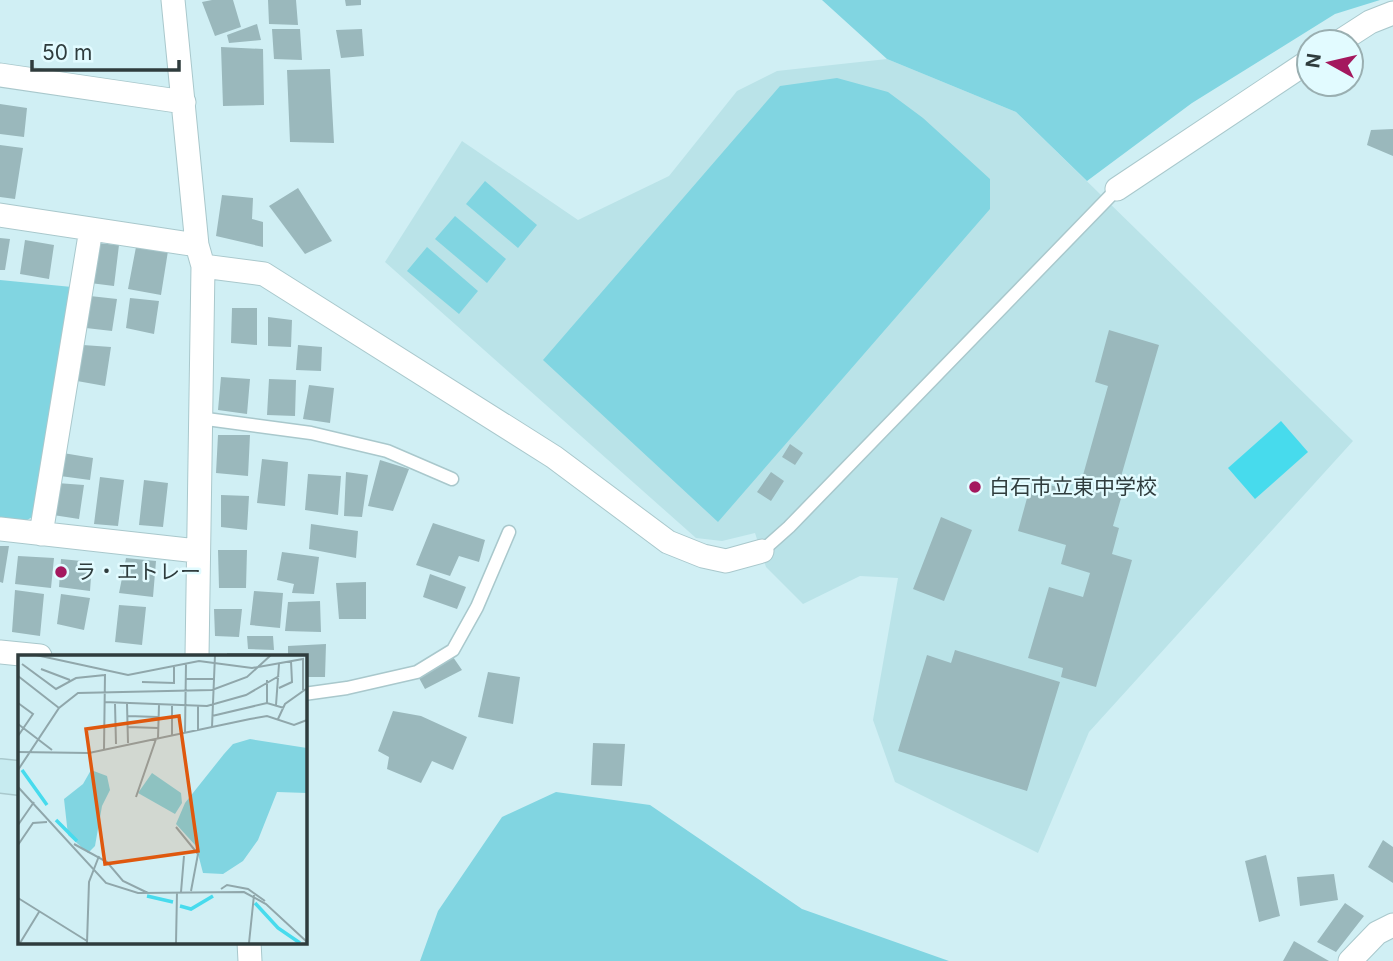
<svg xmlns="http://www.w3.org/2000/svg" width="1393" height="961" font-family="Inter,'Noto Sans JP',sans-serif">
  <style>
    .built { fill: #bae3e8 }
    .green { fill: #81d5e1 }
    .water { fill: #47dbed }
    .building { fill: #9ab8bc }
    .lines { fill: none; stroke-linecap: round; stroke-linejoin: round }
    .lane-casing { stroke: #a9c8cc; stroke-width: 15 }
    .street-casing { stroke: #a9c8cc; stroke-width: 25 }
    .secondary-casing { stroke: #a9c8cc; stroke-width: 36 }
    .lane { stroke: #fff; stroke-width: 12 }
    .street { stroke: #fff; stroke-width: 23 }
    .secondary { stroke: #c7ebf0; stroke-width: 33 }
    .poi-dot { fill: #a4185e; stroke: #e2fbff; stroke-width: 2.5 }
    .labels { text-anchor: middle; stroke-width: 5; stroke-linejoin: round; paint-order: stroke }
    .poi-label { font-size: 21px; fill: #2f3c3d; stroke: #e2fbff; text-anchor: start }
    .inset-river { fill: none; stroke: #47dbed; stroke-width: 3.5 }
    .inset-road { fill: none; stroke: #90a7ab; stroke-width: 2 }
    .view { fill: #df580e; fill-opacity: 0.15; stroke: #df580e; stroke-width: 3.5 }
    .inset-edge { fill: none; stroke: #2f3c3d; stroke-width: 3.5 }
  </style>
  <rect width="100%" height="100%" fill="#d0eff4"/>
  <path class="built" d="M887,59L1016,112L1353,441L1089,732L1038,853L895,782L873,720L898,578L860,576L803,604L766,567L755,533L722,541L696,538L385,262L462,141L578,220L669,176L737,91L777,71Z"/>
  <path class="green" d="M822,0H1380L1335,14L1192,103L1087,181L1016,112L887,59Z
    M837,78L888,92L923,118L990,179V209L718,522L543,360L780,86Z
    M485,181L537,225L518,248L466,204Z
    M455,216L506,259L487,283L435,239Z
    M427,247L478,291L459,314L407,271Z
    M0,280L72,287L37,514L24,522L0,520Z
    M556,792L650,805L802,909L949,961H420L438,911L502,817Z"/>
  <path class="water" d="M1281,421L1308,452L1255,499L1228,468Z"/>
  <path class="building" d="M212,0H233L241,27L215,36L202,2Z
    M268,0H296L298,25L269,24Z
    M345,0H361V5L346,6Z
    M257,24L261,40L229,43L227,35Z
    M272,29H300L302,60L274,59Z
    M362,29L364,56L341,58L336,30Z
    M221,47L263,49L264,105L223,106Z
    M330,69L334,143L290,142L287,70Z
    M0,104L27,108L24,137L0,134Z
    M1393,129V156L1367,145L1371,130Z
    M0,145L23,148L15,199L0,197Z
    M298,188L332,241L305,254L269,206Z
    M222,195L253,198L252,219L263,222V247L216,236Z
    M0,238L10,239L5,270H0Z
    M25,240L54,245L49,279L20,274Z
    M96,243L119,245L114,286L90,283Z
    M136,247L168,251L161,295L128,289Z
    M90,296L117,299L112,331L86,328Z
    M130,298L159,301L154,334L126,328Z
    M232,308H257V345L231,343Z
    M268,317L292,320L291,347L268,346Z
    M1109,330L1159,345L1118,487L1124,488L1113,526L1119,528L1112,554L1132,560L1096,687L1061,677L1063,668L1028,658L1049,587L1083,597L1090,573L1061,564L1066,545L1018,531L1032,480L1078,493L1108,386L1095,382Z
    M83,345L111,347L105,386L77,381Z
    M298,345L322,347L321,371L296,370Z
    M221,377L250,379L247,414L218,410Z
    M269,379L296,380L295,416L267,415Z
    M309,385L334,388L330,423L303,419Z
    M218,435H250L248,476L216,473Z
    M790,444L803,453L795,465L782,457Z
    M63,453L93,458L90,480L60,476Z
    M262,459L288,462L285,506L257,503Z
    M380,460L409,469L393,511L368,506Z
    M346,472L368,475L362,517L344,516Z
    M771,472L784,481L771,501L757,492Z
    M308,474L341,476L338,515L305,510Z
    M100,477L124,480L118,526L94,524Z
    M144,480L168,483L163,527L139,525Z
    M57,483L84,485L79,519L53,515Z
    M221,495L249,496L247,530L221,527Z
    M941,517L972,530L944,601L913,589Z
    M433,523L485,540L479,562L459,556L450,576L416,565Z
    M311,524L358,531L356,558L309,549Z
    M0,546H9L3,583L0,582Z
    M218,550H247L246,588H219Z
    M282,552L319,557L314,594L292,593L294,584L277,580Z
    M18,556L54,558L51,588L15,584Z
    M126,558L156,561L153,597L119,593Z
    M61,559L92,562L90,591L59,587Z
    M430,574L466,587L457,609L423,597Z
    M366,582V619H339L336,583Z
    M15,590L44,594L40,636L12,632Z
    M254,591L283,593L280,628L250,625Z
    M61,594L90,598L84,630L57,624Z
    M320,601L321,632L285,631L288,602Z
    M119,605L146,607L142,645L115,642Z
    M214,609H242L239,637L215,636Z
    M247,636H273L274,650L248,649Z
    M326,644L325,677H304V656H288V646Z
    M955,650L1060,682L1027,791L898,751L927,655L951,663Z
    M227,653H260V656H227Z
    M453,657L462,670L425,689L419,678Z
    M488,672L520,677L513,724L478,717Z
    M393,711L421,716L467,737L453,770L432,761L421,783L387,769L389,757L378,751Z
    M593,743L625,744L622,786L591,785Z
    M1383,840L1393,847V883L1368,867Z
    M1266,855L1280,916L1259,922L1245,861Z
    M1334,874L1338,900L1300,906L1297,877Z
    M1345,903L1364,916L1336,952L1317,942Z
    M1294,941L1329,961H1283Z"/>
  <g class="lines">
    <g class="lane-casing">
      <path id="lane" d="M199,418L311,433L387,451L452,479
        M762,551L789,527L1117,189
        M304,694L347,688L417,672L453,650L477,607L509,532"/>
    </g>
    <g class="street-casing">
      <path id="street" d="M173,0L197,245L203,266L197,656
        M1339,42L1370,22L1393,13
        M0,75L184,102
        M1117,189L1309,61
        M0,215L197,245
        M203,266L264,274L554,457L668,542L703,556L726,561L762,551
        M0,529L197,551
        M41,534L91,229
        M0,652L40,656
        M249,942L250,961
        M1350,961L1377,933L1393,925"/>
    </g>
    <g class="secondary-casing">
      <path id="secondary" d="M0,776L19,778"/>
    </g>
    <use href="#lane" class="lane"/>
    <use href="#street" class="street"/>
    <use href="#secondary" class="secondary"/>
  </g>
  <g class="poi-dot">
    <circle cx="975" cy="487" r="7"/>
    <circle cx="61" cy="572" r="7"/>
  </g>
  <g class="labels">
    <g class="poi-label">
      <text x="989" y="494">白石市立東中学校</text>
      <text x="75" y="579">ラ・エトレー</text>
    </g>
  </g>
  <g transform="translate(18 655)">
    <rect width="289" height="289" fill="#d0eff4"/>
    <path d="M232,84L289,93V138L259,137L240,185L225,206L205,219L185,218L178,191L158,169L167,148L206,99L215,89ZM73,115L89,121L92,135L84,151L77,191L70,198L50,180L46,144L65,129ZM134,118L163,138L164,148L157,159L120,138Z" fill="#81d5e1"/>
    <path class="inset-river" d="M4,115L29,150M38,165L59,186M129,241L155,247M237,248L260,273L282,288M162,251L173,254L195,241"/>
    <path class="inset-road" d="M18,0L110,20L181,6L234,13L285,4V35M4,9L38,34L58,23L87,20M23,14L52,25M0,21L41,53M167,24H195M249,25V48M124,27L156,28V11M261,33L274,27L273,6M86,47L189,51L228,40L261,21M0,48L15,59L0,81M97,49L98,89M109,49L110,88M258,50L261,9M110,61L140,62M194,61L249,48L266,53M260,64L267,49L288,34M0,69L34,95M110,72L140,73M194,72L197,0M180,75V50M167,77L168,9M154,80V50M140,83L141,50M86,94L87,19M0,97L71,98L232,64L249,61L276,70L289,65M0,115L41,53L60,38L194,35L229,22L253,0M0,132L88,228L120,238L226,237L248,249L289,287M118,142L138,84M0,170L16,147M158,172L180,199L173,236M56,189L89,207L105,226L130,238M0,190L15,168L29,167M203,234L209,230L230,234L247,246M163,237L166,201M0,243L69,286M2,288L21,257M69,288L71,227L81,201M158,288L159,237M231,288L236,240"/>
    <path class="view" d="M161,61L180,196L87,209L68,74Z"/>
    <rect width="289" height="289" class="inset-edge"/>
  </g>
  <g transform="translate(1330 63) rotate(278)"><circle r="33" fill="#e2fbff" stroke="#9aafb1" stroke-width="2"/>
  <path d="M0-5L12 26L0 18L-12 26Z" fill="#a4185e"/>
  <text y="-10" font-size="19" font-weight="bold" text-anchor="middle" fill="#2f3c3d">N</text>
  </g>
  <path d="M32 60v10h147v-10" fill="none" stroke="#2f3c3d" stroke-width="3.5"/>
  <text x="42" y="60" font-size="21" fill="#2f3c3d" stroke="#e2fbff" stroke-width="5" paint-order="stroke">50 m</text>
</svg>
